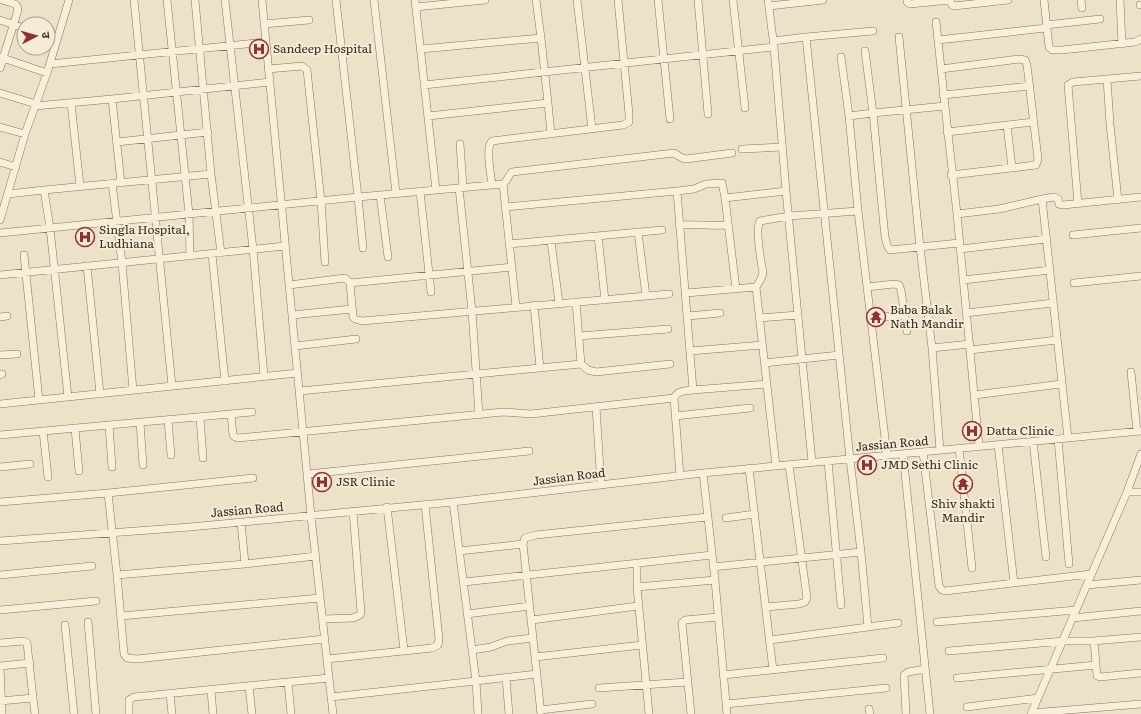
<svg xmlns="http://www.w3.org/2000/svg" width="1141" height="714" font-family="Literata,'Noto Sans Devanagari',serif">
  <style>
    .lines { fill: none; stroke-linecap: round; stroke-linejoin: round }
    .minor-casing { stroke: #88745e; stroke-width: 8 }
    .minor { stroke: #f8efdb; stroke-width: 7 }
    .labels { text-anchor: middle; stroke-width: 4; stroke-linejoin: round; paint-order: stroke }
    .poi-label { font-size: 12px; fill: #392c20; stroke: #f4ecd7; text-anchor: start }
    .street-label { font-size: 12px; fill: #392c20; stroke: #f4ecd7 }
  </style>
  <rect width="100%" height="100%" fill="#ede2c8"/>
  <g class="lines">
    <g class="minor-casing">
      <path id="minor" d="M134,0L172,386
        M167,0L189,214L190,256
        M195,0L211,174
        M225,0L253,249L264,376
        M262,0L311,516L333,714
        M374,0L396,193
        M415,0L436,190
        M577,0L592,129
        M658,0L670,119
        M698,0L708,114
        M733,0L745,108
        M768,0L774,47L786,191L812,462
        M907,0V2L910,4L950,0
        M950,0L952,5L954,6L1008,0
        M1044,0L1049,47L1052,50H1062L1135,42L1141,39
        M1081,0L1082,8
        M1120,0L1122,44
        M1140,5H1141
        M769,6L823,0
        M416,7L485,0
        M0,20L24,28
        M936,22L945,106L873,113L885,237L887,245L890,250L959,243
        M264,24L309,20
        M1046,25L1100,19
        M48,36L57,39
        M806,37L873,31
        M899,37L920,247L932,348L940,450
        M938,40L1046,28
        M773,41L806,37L850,459L861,552L868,627
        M421,49L541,38L536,0
        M0,57L47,73
        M50,64L266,42
        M0,68L18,10L17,6L15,4L2,0
        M268,69L302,66L307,70L321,201L325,262
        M941,69L1019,59L1025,60L1027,65L1038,159L1036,165L951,175
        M1107,79L1110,124L1118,200
        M424,85L774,47
        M0,93L36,104
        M943,95L1030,86
        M112,99L121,183
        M71,103L80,186
        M548,103L551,134
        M35,106L112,99L270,82
        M945,106L957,214L979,446
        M428,116L548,103L541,38
        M849,116L873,113L865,51
        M1007,125L1012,168
        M0,127L25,134
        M947,132L1034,122
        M117,142L208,132
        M460,144L463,187
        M742,149L782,147
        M0,162L16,167
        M112,183L122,263L133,390
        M503,184L516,307
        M492,185C491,174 485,148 492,141L623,125L629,122V114L618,0
        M459,188L472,311L479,415
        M44,190L211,174L221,253
        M420,191L431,292
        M677,191L694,189L706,184L722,183L725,198L736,289
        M8,194L44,190L50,228L68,397
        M380,195L388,257
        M725,198L786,191
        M1042,199L1068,438
        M1078,204L1068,85L1073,82L1141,76
        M505,207L677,191L693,390L767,384
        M858,211L887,455
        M957,214L999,209L1042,199L1054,197L1058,199L1059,204L1063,205L1141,197
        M0,220L25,134L47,73L69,0
        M679,225C696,224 712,226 728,225
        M638,232L646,296
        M0,233L358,197L336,0
        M1073,235L1141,228
        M598,236L605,300
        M551,241L559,303
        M509,244L662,230
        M363,248L358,197L503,184C508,181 508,175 512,172L674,153L682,158L686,159L732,153
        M960,249L1047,239
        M212,254L225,381
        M24,255L39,400
        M87,266L100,394
        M0,275L285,246
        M963,280L1050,270
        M350,283L512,267
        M1074,283L1141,276
        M289,285L345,278L350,283L353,317L355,319L362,321L669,294
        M756,287L761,279L763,273C761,262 755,229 760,221L789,216L858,211L849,116L841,57
        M867,287L894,284L899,285L901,290L907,331
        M686,293L756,287L776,466
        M534,305L540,368
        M966,313L1053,303
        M292,315L352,309
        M688,316L720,313
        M0,317L7,316
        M759,318L798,315
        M871,318L905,315
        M579,336L668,329
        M295,346L356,339
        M932,348L970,344
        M970,350L1057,340
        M690,351L762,345
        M0,355L17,354
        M764,363L839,355
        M581,364L588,370L596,372L670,364
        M1131,372L1137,431
        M0,375L2,374
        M300,391L581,364L576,302
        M975,395L1061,384
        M0,404L298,373
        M596,407L601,485
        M231,414L233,435L235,437L238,438L503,412L531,414L674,398
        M675,416L750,408
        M200,417L203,458
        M168,420L171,455
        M140,423L143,465
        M75,429L79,471
        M43,431L48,477
        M0,435L109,425
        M1058,439L1069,564
        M1033,441L1046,557
        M998,445L1014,583
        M959,448L972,568
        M923,452L939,586L942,590L945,591L1091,574
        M903,454L930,714
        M828,461L841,605
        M0,467L30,464
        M112,467L109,425L252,412
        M749,468L773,670
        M703,473L715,580L727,714
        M308,474L529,451
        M680,476L674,398C678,390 685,391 693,390
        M1127,492H1141
        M108,493L253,478
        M0,502L108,493L117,575L245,564L241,522
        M387,507L404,650
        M726,518L755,514
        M0,541L190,527L453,502L703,473L1141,431
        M523,544L541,714
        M459,551L523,544L525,538L536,535L707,517
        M637,563V587L649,714
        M245,564L316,556
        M713,567L861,552
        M0,575L92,566
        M117,575L124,654L127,658L137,659L324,639
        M464,582L712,555
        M1087,585L1141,580
        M637,587L715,580
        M766,607L799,604L805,602L807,598L789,465
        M0,610L96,601
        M467,614L530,606
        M121,616L320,598
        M1073,618L1141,611
        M323,619L353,618L360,615L361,612L353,511
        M532,620L638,606
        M88,622L96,714
        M937,622L1076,610
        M65,625L74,714
        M770,640L898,623
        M1094,641L1097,676L1100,677L1141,673
        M0,643L23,641L27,643L33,698L0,701
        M472,650L491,647L507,641L533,638
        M949,651L1064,641H1093L1141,637
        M535,657L642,645
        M327,659L432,648L438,645L439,639L425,505
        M0,666L2,714
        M0,666L30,663
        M723,675L883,658
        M506,678L509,714
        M957,678L1096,665
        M288,682L291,714
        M249,686L252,714
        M599,688L687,682
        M211,690L213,714
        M170,694L172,714
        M331,697L476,681L453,502
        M33,698L35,714
        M726,704L886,688
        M967,707L1038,698
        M869,709L870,714
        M540,710L592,704
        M1032,713L1141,704
        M129,714V700L134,697L329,678
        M478,714L476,681L537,674
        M691,714L682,623L685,620L718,617
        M906,714L904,675L908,672L925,669
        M1031,714L1127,492L1141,454"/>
    </g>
    <use href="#minor" class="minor"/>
  </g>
  <defs>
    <g id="hospital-ring" transform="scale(1)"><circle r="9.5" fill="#f4ecd7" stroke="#943030" stroke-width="1.5"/><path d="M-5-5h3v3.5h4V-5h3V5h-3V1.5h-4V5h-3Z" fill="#943030"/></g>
    <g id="temple-ring" transform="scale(1)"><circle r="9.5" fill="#f4ecd7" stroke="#943030" stroke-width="1.5"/><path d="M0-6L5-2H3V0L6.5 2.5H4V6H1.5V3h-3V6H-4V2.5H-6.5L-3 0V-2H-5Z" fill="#943030"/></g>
  </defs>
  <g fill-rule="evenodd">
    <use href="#hospital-ring" x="259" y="49"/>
    <use href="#hospital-ring" x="85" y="237"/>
    <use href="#temple-ring" x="876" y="317"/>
    <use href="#hospital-ring" x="972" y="431"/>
    <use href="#hospital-ring" x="867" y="465"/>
    <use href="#hospital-ring" x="322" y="482"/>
    <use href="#temple-ring" x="963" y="484"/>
  </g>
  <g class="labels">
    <g class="poi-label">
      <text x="273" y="53">Sandeep Hospital</text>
      <text x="99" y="234">Singla Hospital,<tspan x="99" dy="14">Ludhiana</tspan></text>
      <text x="890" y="314">Baba Balak<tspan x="890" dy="14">Nath Mandir</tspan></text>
      <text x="986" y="435">Datta Clinic</text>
      <text x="881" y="469">JMD Sethi Clinic</text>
      <text x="336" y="486">JSR Clinic</text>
      <text x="963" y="508" text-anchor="middle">Shiv shakti<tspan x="963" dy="14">Mandir</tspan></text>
    </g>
    <g class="street-label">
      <text transform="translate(892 444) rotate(-5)" y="4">Jassian Road</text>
      <text transform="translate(569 477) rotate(-7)" y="4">Jassian Road</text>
      <text transform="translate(247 510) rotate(-5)" y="4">Jassian Road</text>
    </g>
  </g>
  <g transform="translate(36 36) rotate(84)"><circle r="19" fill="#f4ecd7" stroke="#a99f8e"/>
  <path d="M0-3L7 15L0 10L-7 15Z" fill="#943030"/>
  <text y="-6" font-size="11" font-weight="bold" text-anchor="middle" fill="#392c20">उ</text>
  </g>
</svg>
